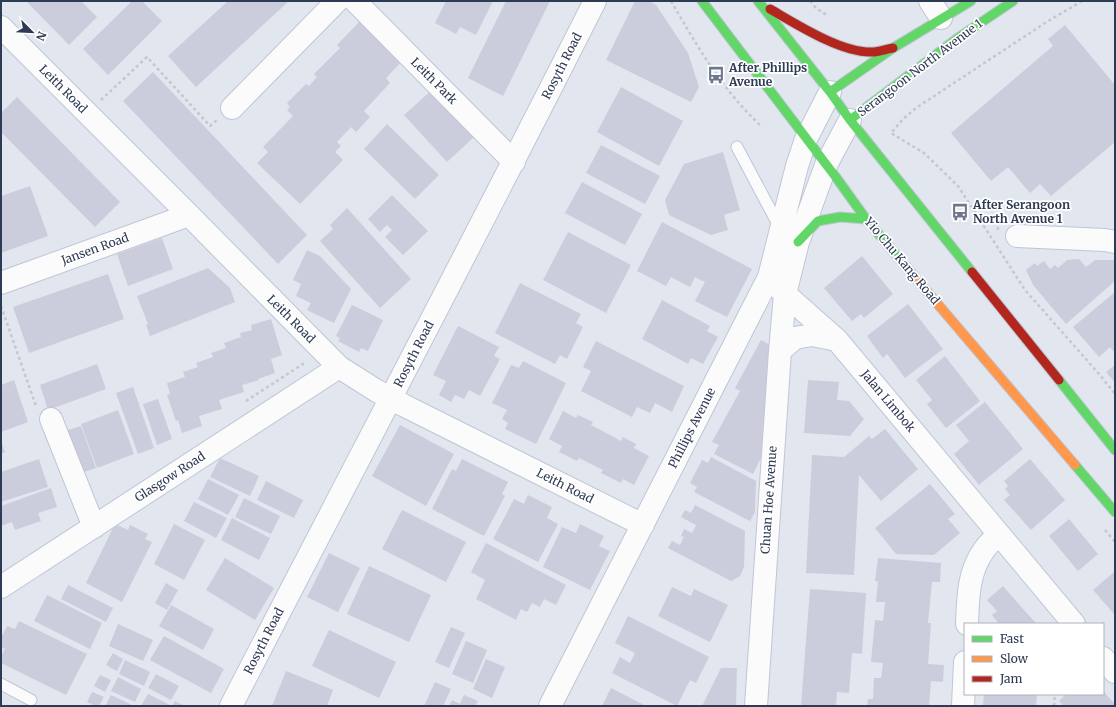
<svg xmlns="http://www.w3.org/2000/svg" width="1116" height="707" font-family="Merriweather,serif">
  <style>
    .building { fill: #cbcddd }
    .lines { fill: none; stroke-linecap: round; stroke-linejoin: round }
    .lane-casing { stroke: #bec6d7; stroke-width: 13 }
    .street-casing { stroke: #bec6d7; stroke-width: 24 }
    .fast-casing { stroke: #bec6d7; stroke-width: 11 }
    .slow-casing { stroke: #bec6d7; stroke-width: 11 }
    .jam-casing { stroke: #bec6d7; stroke-width: 11 }
    .path { stroke: #c3c7ce; stroke-width: 2.5; stroke-dasharray: 3 3; stroke-linecap: butt }
    .lane { stroke: #fbfbfc; stroke-width: 11 }
    .street { stroke: #fbfbfc; stroke-width: 22 }
    .fast { stroke: #63d668; stroke-width: 9 }
    .slow { stroke: #ff974d; stroke-width: 9 }
    .jam { stroke: #b3261e; stroke-width: 9 }
    .labels { text-anchor: middle; stroke-width: 3.5; stroke-linejoin: round; paint-order: stroke }
    .street-label { font-size: 12px; fill: #2e3b55; stroke: #fff }
    .poi-label { font-size: 12px; font-weight: bold; fill: #2e3b55; stroke: #fff; text-anchor: start }
  </style>
  <rect width="100%" height="100%" fill="#e2e6ee"/>
  <path class="building" d="M26,1H81L97,17L69,45Z
    M132,1H142L162,21L108,75L83,49Z
    M228,1H289L196,87L168,56Z
    M446,1H493L476,35L460,27L456,34L435,23Z
    M506,1H550L503,96L468,78Z
    M635,1H649L656,5L688,53L699,87L691,102L606,60Z
    M361,20L403,60L386,78L390,83L364,111L370,117L356,132L351,127L337,142L341,146L335,152L343,160L300,204L257,163L268,152L263,147L293,116L287,110L290,107L287,103L306,84L309,86L317,77L314,74L340,48L337,45Z
    M1065,25L1115,85V142L1051,196L1040,184L1030,193L1008,167L991,181L951,133L1053,46L1048,39Z
    M153,72L307,235L278,264L123,101Z
    M621,87L683,121L659,166L597,132Z
    M433,89L475,136L447,162L404,115Z
    M17,97L120,202L95,227L1,132V113Z
    M387,124L439,175L415,199L364,149Z
    M601,145L660,176L645,204L586,173Z
    M723,152L740,210L724,215L728,230L711,235L669,215L665,200L684,164Z
    M582,182L642,214L625,245L565,213Z
    M30,186L48,236L1,253V196Z
    M392,195L428,231L403,255L385,237L392,230L387,225L380,232L368,219Z
    M347,208L411,279L380,308L320,241L333,229L330,225Z
    M662,222L752,269L727,317L695,301L705,282L695,277L690,287L671,277L666,286L637,271Z
    M568,232L631,265L606,313L543,280Z
    M162,238L173,269L128,286L117,254Z
    M307,250L320,256L351,289L334,323L307,310L311,303L296,296L301,284L293,280Z
    M862,256L893,294L864,318L861,314L852,321L824,288Z
    M1079,259L1086,267L1095,260H1115V281L1066,324L1033,285L1026,270L1035,263L1037,266L1044,261L1050,269L1055,265L1058,268L1067,260Z
    M208,268L230,288L235,302L150,336L146,325L148,324L137,296Z
    M108,274L124,319L29,353L13,307Z
    M520,283L581,314L576,323L583,327L567,359L560,355L555,364L495,333Z
    M1115,292V353L1110,347L1099,357L1073,327Z
    M662,300L710,326L707,331L718,337L703,364L691,358L688,364L642,339Z
    M908,304L943,349L905,378L887,354L883,358L867,336Z
    M352,305L383,320L368,351L361,348L359,352L338,341L340,338L336,336Z
    M271,319L282,355L271,359L275,373L258,379L259,380L242,385L244,392L219,400L222,409L199,416L202,426L182,433L178,420L176,421L167,395L170,394L167,383L185,377L183,372L198,367L196,363L213,357L211,353L226,348L224,343L241,337L240,333L252,330L251,325Z
    M458,326L499,347L494,356L500,359L480,396L469,390L464,399L455,395L451,402L439,395L446,381L433,375Z
    M761,340L770,345L761,458L753,474L714,454L719,445L712,442L740,391L735,388Z
    M596,341L684,386L672,412L655,403L650,413L637,407L632,417L581,391L591,371L583,367Z
    M945,356L980,401L946,428L927,404L932,400L916,380Z
    M523,361L566,383L536,444L505,429L508,423L502,419L507,410L492,403L511,365L519,368Z
    M97,364L106,389L48,410L40,385Z
    M1115,365V383L1106,372Z
    M14,380L28,422L1,432V385Z
    M808,380L839,382L837,400L849,401L864,419L850,436L804,433Z
    M133,387L154,448L138,454L116,393Z
    M158,399L172,439L157,445L143,404Z
    M985,402L1023,449L979,485L954,454L969,441L956,425Z
    M118,410L134,454L97,468L81,424Z
    M563,411L576,418L578,415L593,422L591,425L621,441L623,437L636,444L634,448L649,456L634,485L623,479L621,483L601,473L603,470L579,458L577,461L559,452L562,446L549,439Z
    M400,425L454,454L426,506L372,476Z
    M81,426L96,468L81,473L65,431Z
    M885,429L918,469L881,501L859,475L854,575L806,573L812,455L844,457L869,436L872,439Z
    M1,441L5,452L1,454Z
    M711,457L756,481L755,512L750,521L694,492L697,487L690,483L702,460L708,463Z
    M220,458L259,476L250,496L210,477Z
    M39,459L48,487L1,502V472Z
    M462,459L508,482L502,494L505,496L484,536L432,509L452,469L456,471Z
    M1030,459L1065,500L1031,530L1004,500L1010,495L1005,489L1008,486L1004,481Z
    M208,479L239,495L228,515L198,499Z
    M266,481L303,500L294,518L257,500Z
    M930,484L955,514L948,519L960,533L934,555L896,554L875,528Z
    M51,488L57,507L38,513L41,521L15,530L12,522L1,526V506Z
    M528,495L552,507L547,518L558,524L538,562L493,539L514,499L524,504Z
    M244,498L280,516L271,534L235,517Z
    M194,502L227,518L216,538L184,521Z
    M695,505L745,531L744,567L740,576L731,581L668,548L672,541L680,545L684,537L681,536L684,529L692,533L696,525L681,517L685,510L691,513Z
    M402,510L466,542L446,582L382,549Z
    M232,518L270,538L259,560L221,540Z
    M1069,519L1098,554L1078,571L1049,536Z
    M115,524L128,530L130,525L148,534L145,539L152,542L122,602L86,583Z
    M174,524L205,540L184,580L154,564Z
    M580,524L604,536L599,546L610,551L590,590L543,567L562,527L576,533Z
    M486,543L566,585L556,605L544,599L540,607L532,603L527,612L521,609L516,620L476,599L485,580L471,572Z
    M329,553L360,568L338,612L307,597Z
    M225,558L274,588L255,620L206,590Z
    M878,558L941,563L940,582H932L928,623H931L928,664L944,665L943,682L931,681L929,706H867L868,699H873L874,678H881L883,663L871,662L875,620L883,621L885,602H876L878,581H875Z
    M369,566L431,595L409,642L347,614Z
    M1114,572L1115,574V615L1093,590Z
    M166,583L178,590L167,610L155,603Z
    M68,585L113,608L106,622L61,599Z
    M1003,586L1024,610L1037,624H999L992,615L997,611L987,600Z
    M672,587L691,596L694,589L728,605L710,642L658,616Z
    M810,589L866,593L862,654L852,653L849,693L837,692L836,706H801Z
    M47,595L102,623L90,649L34,621Z
    M171,605L214,629L203,650L159,626Z
    M628,616L709,657L696,683L690,680L677,706L612,673L620,657L630,663L635,653L615,643Z
    M19,621L87,654L66,695L1,663V657L5,649L1,647V638L7,626L15,629Z
    M118,624L153,640L143,661L109,646Z
    M451,627L465,633L449,668L435,662Z
    M329,630L396,662L379,698L312,666Z
    M164,636L224,669L211,693L150,660Z
    M466,641L487,650L473,683L452,674Z
    M113,653L123,659L117,671L106,665Z
    M486,659L505,667L492,698L473,689Z
    M125,660L150,672L144,686L119,674Z
    M721,668H737L736,706H702Z
    M286,671L333,690L327,706H272Z
    M156,674L179,686L171,700L148,688Z
    M100,675L111,680L105,692L94,686Z
    M118,677L141,689L135,702L111,691Z
    M435,682L451,689L443,706H424Z
    M611,688L646,706H602Z
    M1103,691L1115,704V706H1064L1059,701L1066,694H1103Z
    M92,692L104,697L99,706H95L87,702Z
    M148,694L170,705L169,706H141Z
    M984,694H1037L1036,706H983Z
    M111,695L134,706H105Z
    M464,695L478,701L475,706H449L452,700L460,704Z
    M175,701L185,706H172Z"/>
  <g class="lines">
    <g class="lane-casing">
      <path id="lane" d="M737,147L780,228
        M1,684L31,700"/>
    </g>
    <g class="street-casing">
      <path id="street" d="M355,1L514,162
        M930,1L941,18
        M1,27L189,215L339,367L377,391L403,405L643,525
        M232,108L337,1
        M1017,236L1105,240L1115,242
        M1,283L189,215
        M777,286L785,294L837,340L1074,624
        M780,351L795,338L812,335L837,340
        M51,419L94,527
        M1,587L339,367
        M967,624C968,598 968,572 984,550C988,544 994,539 999,534
        M1103,658L1115,672
        M231,706C352,471 476,237 595,1
        M550,706L769,277L797,166L806,139L830,92
        M756,706L780,351L785,294L798,242L826,165L850,120
        M963,706L965,662"/>
    </g>
    <g class="fast-casing">
      <path id="fast" d="M702,1L838,180L866,219L918,281
        M758,1L830,92L850,120L972,272
        M830,92L893,48L971,1
        M850,120L958,38L1013,1
        M798,242L818,221L840,217L866,219
        M1059,380L1115,450
        M1075,465L1115,512"/>
    </g>
    <g class="slow-casing">
      <path id="slow" d="M918,281L1075,465"/>
    </g>
    <g class="jam-casing">
      <path id="jam" d="M770,9C796,24 841,53 872,52C879,52 886,49 893,48
        M972,272L1059,380"/>
    </g>
    <path class="path" d="M671,1C697,46 723,91 762,127
      M810,1L816,8L828,16
      M1082,1L1045,23L916,108L903,119L891,133L924,153L958,186L1025,290L1100,375L1115,394
      M101,100L147,57L210,126L217,120
      M983,223H997L998,230
      M1,306L36,406
      M246,401L306,362
      M1105,530L1115,542
      M1054,706L1055,694"/>
    <use href="#lane" class="lane"/>
    <use href="#street" class="street"/>
    <use href="#fast" class="fast"/>
    <use href="#slow" class="slow"/>
    <use href="#jam" class="jam"/>
  </g>
  <defs>
    <g id="bus-bare" transform="scale(1.38)"><path d="M-5-6H5V4H4V6H2V4H-2V6H-4V4H-5ZM-3.5-4V0h7V-4ZM-3.5 1.2v1.5H-2V1.2ZM2 1.2v1.5H3.5V1.2Z" fill="#6d778b" stroke="#fff" stroke-width="2.5" paint-order="stroke"/></g>
  </defs>
  <g fill-rule="evenodd">
    <use href="#bus-bare" x="716" y="75"/>
    <use href="#bus-bare" x="960" y="212"/>
  </g>
  <g class="labels">
    <g class="street-label">
      <text transform="translate(562 66) rotate(-63)" y="4">Rosyth Road</text>
      <text transform="translate(920 68) rotate(-37)" y="4">Serangoon North Avenue 1</text>
      <text transform="translate(434 81) rotate(45)" y="4">Leith Park</text>
      <text transform="translate(63 89) rotate(45)" y="4">Leith Road</text>
      <text transform="translate(95 249) rotate(-20)" y="4">Jansen Road</text>
      <text transform="translate(902 261) rotate(50)" y="4">Yio Chu Kang Road</text>
      <text transform="translate(291 319) rotate(45)" y="4">Leith Road</text>
      <text transform="translate(414 354) rotate(-63)" y="4">Rosyth Road</text>
      <text transform="translate(888 401) rotate(50)" y="4">Jalan Limbok</text>
      <text transform="translate(692 428) rotate(-63)" y="4">Phillips Avenue</text>
      <text transform="translate(170 477) rotate(-33)" y="4">Glasgow Road</text>
      <text transform="translate(565 486) rotate(27)" y="4">Leith Road</text>
      <text transform="translate(769 500) rotate(-86)" y="4">Chuan Hoe Avenue</text>
      <text transform="translate(264 641) rotate(-63)" y="4">Rosyth Road</text>
    </g>
    <g class="poi-label">
      <text x="729" y="72">After Phillips<tspan x="729" dy="14">Avenue</tspan></text>
      <text x="973" y="209">After Serangoon<tspan x="973" dy="14">North Avenue 1</tspan></text>
    </g>
  </g>
  <rect width="1116" height="707" fill="none" stroke="#2e3b55" stroke-width="4"/>
  <rect x="964" y="623" width="140" height="72" fill="#ffffff" stroke="#abb1bb"/>
  <rect x="972" y="636" width="20" height="6" fill="#63d668" stroke="#abb1bb"/>
  <text x="1000" y="643" font-size="12" fill="#2e3b55">Fast</text>
  <rect x="972" y="656" width="20" height="6" fill="#ff974d" stroke="#abb1bb"/>
  <text x="1000" y="663" font-size="12" fill="#2e3b55">Slow</text>
  <rect x="972" y="676" width="20" height="6" fill="#b3261e" stroke="#abb1bb"/>
  <text x="1000" y="683" font-size="12" fill="#2e3b55">Jam</text>
  <g transform="translate(32 32) rotate(114)" stroke="#ffffff" stroke-width="3" paint-order="stroke">
  <path d="M0-3L7 15L0 10L-7 15Z" fill="#2e3b55"/>
  <text y="-6" font-size="11" font-weight="bold" text-anchor="middle" fill="#2e3b55">N</text>
  </g>
</svg>
